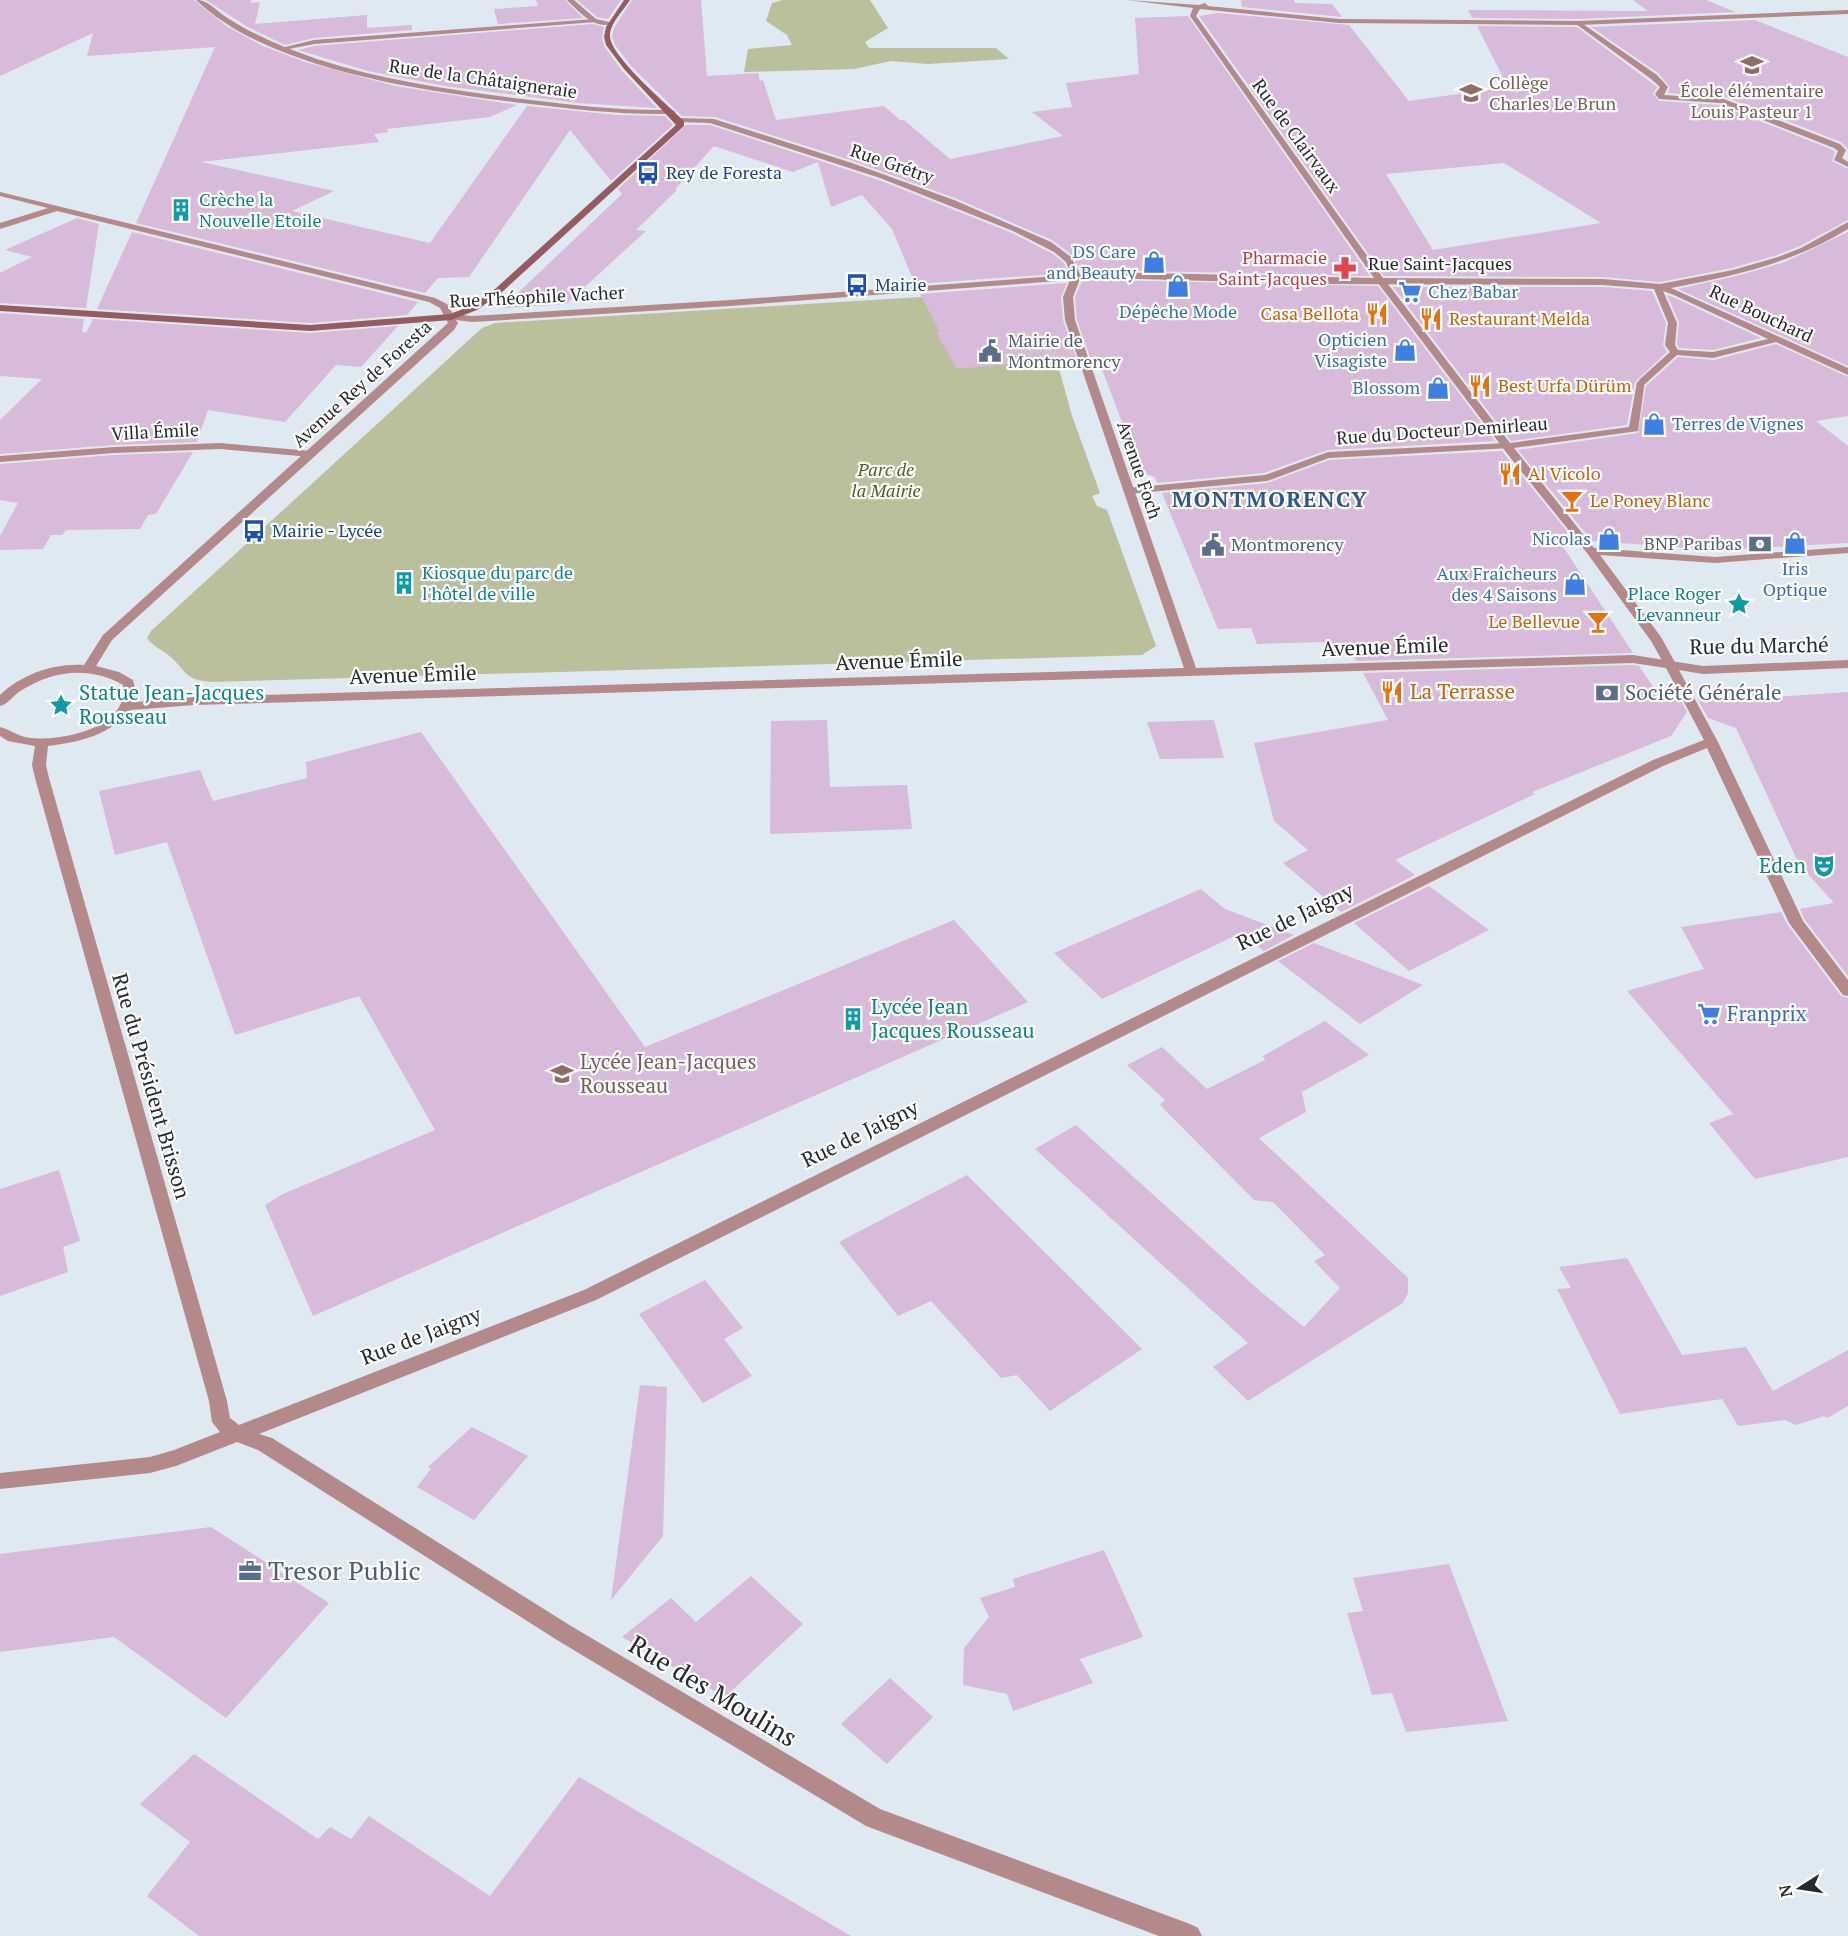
<svg xmlns="http://www.w3.org/2000/svg" width="1848" height="1936" font-family="'PT Serif',serif">
  <style>
    .green { fill: #bac09b }
    .building { fill: #d8bada; fill-rule: evenodd }
    .lines { fill: none; stroke-linecap: round; stroke-linejoin: round }
    .service { fill: #b3898a; fill-rule: evenodd }
    .pedestrian { fill: #b3898a; fill-rule: evenodd }
    .minor { fill: #b3898a; fill-rule: evenodd }
    .secondary { fill: #965b5e; fill-rule: evenodd }
    .labels { text-anchor: middle; stroke-width: 4.5; stroke-linejoin: round; paint-order: stroke }
    .far-street-label { font-size: 18px; fill: #262a2d; stroke: #fff }
    .far-education-label { font-size: 18px; fill: #785e54; stroke: #fff; text-anchor: start }
    .far-transit-label { font-size: 18px; fill: #164399; stroke: #fff; text-anchor: start }
    .far-culture-label { font-size: 18px; fill: #0d838f; stroke: #fff; text-anchor: start }
    .far-shop-label { font-size: 18px; fill: #366cbe; stroke: #fff; text-anchor: end }
    .far-health-label { font-size: 18px; fill: #be3a42; stroke: #fff; text-anchor: end }
    .far-food-label { font-size: 18px; fill: #c56008; stroke: #fff; text-anchor: start }
    .far-service-label { font-size: 18px; fill: #4e5e75; stroke: #fff; text-anchor: start }
    .far-park-label { font-size: 18px; font-style: italic; fill: #565d20; stroke: #fff }
    .street-label { font-size: 21px; fill: #262a2d; stroke: #fff }
    .food-label { font-size: 21px; fill: #c56008; stroke: #fff; text-anchor: start }
    .culture-label { font-size: 21px; fill: #0d838f; stroke: #fff; text-anchor: start }
    .service-label { font-size: 21px; fill: #4e5e75; stroke: #fff; text-anchor: start }
    .shop-label { font-size: 21px; fill: #366cbe; stroke: #fff; text-anchor: start }
    .education-label { font-size: 21px; fill: #785e54; stroke: #fff; text-anchor: start }
    .far-district-label { font-size: 22px; font-weight: bold; letter-spacing: 1.5px; fill: #2d568c; stroke: #fff }
    .near-service-label { font-size: 26px; fill: #4e5e75; stroke: #fff; text-anchor: start }
    .near-street-label { font-size: 26px; fill: #262a2d; stroke: #fff }
  </style>
  <rect width="100%" height="100%" fill="#dfe9f1"/>
  <path class="green" d="M783,0H870L888,28L865,42L869,48H996L1009,59L928,64L891,61L854,69L744,72L748,49L792,45L787,35L766,21L772,3Z
    M921,297L938,298L1053,347L1072,416L1100,493L1092,496L1097,506L1107,510L1156,646L1142,655L211,682C185,679 189,675 173,659C164,650 154,648 147,638L151,631L482,328L495,323Z"/>
  <path class="building" d="M0,0H194L226,26L263,46L305,62L395,86L517,105L490,117L387,129L388,132L374,134L379,142L201,162L334,191L292,211L430,243L527,106L616,115L665,116L673,125L611,181L570,130L469,277L438,278L425,293L136,223L215,47L87,56L93,33L0,76Z
    M206,0H251V3L260,2L255,24L367,15V28L412,25V30L314,38L285,45L246,26Z
    M536,0H565L583,18L498,24L494,9L538,6Z
    M577,0H621L608,19L597,17Z
    M632,0H701L707,76L758,73L760,81L763,80L776,120L884,106L900,120H904L950,159L1063,136L1032,112L1072,107L1066,83L1139,74L1135,18L1188,16L1370,276L1103,270L1081,272L1072,255L1052,240L955,198L853,161L715,117L682,116L632,67L615,45L612,37L614,28Z
    M1241,0H1294L1295,3L1332,4L1342,17L1242,7Z
    M1633,0H1706L1736,12L1578,19L1472,18L1468,10L1648,11Z
    M1218,13L1349,25L1409,101L1508,87L1477,26L1577,27L1657,87L1653,94L1659,101L1719,105L1833,150L1835,152L1832,161L1848,169V220L1800,246L1777,255L1732,268L1660,282L1603,277L1384,276L1199,16ZM1504,163L1601,223L1433,250L1386,174Z
    M1755,20L1848,57V149L1841,142L1725,97L1668,93L1670,87L1658,73L1591,27Z
    M593,24L604,27L602,38L604,46L622,71L657,108L578,103L445,86L368,71L298,50L314,46Z
    M686,125H710L879,180L1012,233L1053,254L1064,263L1068,273L915,284L892,229L862,195L831,207L818,162L793,172L714,146L675,189L677,190L636,230L646,231L566,304L502,308L622,194L618,189Z
    M77,218L99,224L86,308L0,303V273L32,257L5,250Z
    M132,232L418,302L407,315L310,323L97,309Z
    M1848,232V366L1678,289L1740,275L1785,262Z
    M1103,280L1378,286L1495,441L1328,450L1264,473L1157,483L1155,477L1141,472L1097,356L1090,357L1077,320L1075,297L1082,281Z
    M1067,283L1061,297L1063,320L1076,358L957,369L936,332H940L920,294Z
    M1393,287H1603L1652,291L1666,323L1663,345L1667,352L1635,382L1627,425L1511,441Z
    M1667,295L1673,297L1761,338L1713,350L1679,348L1677,344L1679,322Z
    M0,313L84,319L82,332L86,333L93,319L310,333L398,326L361,367L336,365L285,422L208,410L197,442L114,445L0,454V420L42,379L0,376Z
    M1776,344L1848,377V416L1816,421L1848,446V543L1718,550L1592,541L1518,450L1638,433L1646,386L1678,357L1714,360Z
    M1502,451L1574,540L1558,539L1633,653L1356,661L1352,653L1328,654L1324,642L1257,644L1251,628L1218,629L1162,493L1267,483L1329,460Z
    M193,452L156,514L148,515L140,529L66,530L62,535H51L43,549L0,550V536L18,503L0,500V464L114,455Z
    M1633,665L1639,666L1660,697L1680,699L1687,712L1671,736L1532,792L1535,794L1395,860L1415,875L1341,912L1283,863L1308,850L1274,821L1254,743L1388,720L1363,673Z
    M1848,692V976L1805,920L1800,909L1834,903L1799,864L1736,728L1708,718L1697,698L1757,693L1761,698Z
    M827,720L830,787L907,785L912,829L770,834L771,721Z
    M1214,720L1224,758L1160,759L1147,722Z
    M421,732L645,1047L954,920L1028,1002L313,1316L265,1205L283,1194L435,1130L359,996L235,1035L167,842L115,855L99,791L200,770L213,801L307,778L306,762Z
    M1429,886L1489,930L1409,971L1354,923Z
    M1201,889L1225,909L1294,935L1264,951L1241,933L1102,999L1054,953Z
    M1781,912L1787,924L1841,996L1848,998V1157L1755,1179L1709,1123L1733,1114L1627,991L1704,969L1681,927Z
    M1314,943L1423,985L1360,1024L1278,961Z
    M1325,1021L1369,1055L1302,1092L1306,1112L1259,1138L1408,1278V1293L1403,1303L1248,1401L1213,1367L1248,1343L1035,1149L1076,1125L1261,1292L1304,1327L1340,1288L1314,1261L1325,1255L1273,1202L1254,1200L1160,1105L1165,1100L1127,1065L1162,1047L1207,1089L1265,1060L1263,1056Z
    M59,1170L80,1241L63,1247L68,1272L0,1296V1189Z
    M967,1175L1142,1349L1050,1411L1017,1375L1001,1378L931,1301L898,1316L839,1242Z
    M1627,1258L1682,1355L1746,1347L1773,1391L1848,1350V1406L1827,1418L1824,1416L1796,1425L1785,1420L1738,1426L1722,1399L1620,1414L1557,1289L1571,1288L1559,1267Z
    M705,1280L743,1328L724,1339L752,1376L703,1403L639,1314Z
    M640,1385L667,1387L663,1536L611,1600Z
    M472,1427L528,1456L474,1520L417,1487L431,1469L428,1467Z
    M211,1527L329,1603L226,1718L114,1637L0,1652V1554Z
    M1104,1550L1143,1637L1080,1659L1093,1683L1013,1711L1007,1694L963,1685L964,1648L989,1617L980,1598L1015,1587L1013,1579Z
    M1449,1564L1508,1721L1406,1732L1392,1693L1372,1695L1347,1613L1363,1611L1353,1578Z
    M751,1576L803,1624L725,1697L622,1637L671,1598L696,1622Z
    M890,1678L933,1717L887,1764L841,1724Z
    M194,1754L318,1839L330,1827L351,1839L369,1816L490,1896L579,1777L851,1936H199L147,1896L190,1842L140,1804Z"/>
  <g class="lines">
    <path class="service" d="M594,19L596,22L314,44L284,50L281,48L314,40Z
      M1576,22H1580L1657,75L1668,87L1664,95L1724,99L1840,144L1846,150L1842,158L1848,162V167L1834,160L1838,151L1834,148L1720,103L1659,99L1655,94L1660,87L1651,79L1576,24Z
      M220,443L311,451L316,454L311,457L220,449L114,453L0,462V456L114,447Z
      M1507,443L1512,446L1511,448L1329,458L1267,481L1128,494L1123,491L1128,488L1265,475L1328,452Z"/>
    <path class="pedestrian" d="M1381,278L1384,279L1510,443L1629,427L1637,382L1645,380L1638,431L1514,448L1594,548L1715,557L1848,547V553L1715,563L1600,555L1661,637L1677,666L1675,669H1667L1651,641L1587,553L1509,456L1378,283V279Z"/>
    <path class="minor" d="M196,0C207,0 214,8 223,15C251,34 285,48 317,59C384,81 453,90 522,99C572,105 622,111 672,110L676,112L672,114C622,115 572,109 522,103C424,91 269,70 196,0Z
      M567,0H574L596,19L614,23C596,31 579,12 567,0Z
      M1126,0L1199,5L1205,3L1208,6L1339,19L1578,21L1848,10V14L1578,25L1339,23L1200,9L1196,16L1383,278L1603,279L1660,284L1733,270L1778,257L1801,248L1848,222V229C1793,263 1733,276 1671,288L1848,368V375L1776,342L1713,358L1677,355L1645,384H1639V380L1670,352L1665,345L1668,323L1654,289L1603,285L1312,284L1103,278L1080,279L1073,297L1075,320L1196,668L1633,655L1703,666L1848,660V668L1703,674L1679,670L1718,742L1803,921L1848,980V996L1843,995L1789,923L1707,748L1663,766L596,1300L259,1434L272,1438L571,1626L880,1809L1190,1924L1198,1928L1202,1936H1159L866,1826L557,1640L258,1450L237,1442L176,1466L150,1473L0,1489V1473L150,1457L174,1450L220,1432L212,1422L209,1401L35,778L32,765L35,746L8,741L0,736V727C11,730 19,737 30,738C63,741 129,728 123,685C91,666 53,670 22,690C14,694 9,704 0,706V695C22,674 54,663 84,665L103,635L448,323L440,308L429,302L57,211L0,229V223L48,208L0,196V192L435,298L447,304L453,314L472,316L730,300L1071,275L1066,262L1054,252L1013,231L880,178L710,123L678,122L674,120L678,118L714,119L852,163L954,200L1051,242L1071,257L1080,274L1103,272L1374,278L1190,16L1193,8ZM1070,280L1063,297L1065,320L1184,668L194,697L136,702V692L133,680L119,672L96,666L112,640L454,330L458,323L456,320L472,322L730,306ZM1663,291L1674,295L1768,339L1713,352L1678,350L1675,345L1677,323ZM1633,663L1666,668L1704,740L1653,760L584,1290L239,1425L230,1418L227,1401L49,778L46,765L48,746C80,742 110,735 131,710L194,705Z"/>
    <path class="secondary" d="M624,0H630C624,10 609,24 610,37C612,58 668,105 684,121V126L501,293L477,310L451,320L310,331L0,311V305L310,325L450,314L471,306L495,289L676,125L624,69L606,45L604,37L606,27Z"/>
  </g>
  <defs>
    <g id="school-bare" transform="scale(1.8)"><path d="M0-5L7-2L0 1L-7-2ZM-4 1L0 2.5L4 1V4Q0 6-4 4Z" fill="#8d6e63" stroke="#fff" stroke-width="2.5" paint-order="stroke"/></g>
    <g id="bus-bare" transform="scale(1.8)"><path d="M-5-6H5V4H4V6H2V4H-2V6H-4V4H-5ZM-3.5-4V0h7V-4ZM-3.5 1.2v1.5H-2V1.2ZM2 1.2v1.5H3.5V1.2Z" fill="#1a4fb4" stroke="#fff" stroke-width="2.5" paint-order="stroke"/></g>
    <g id="building-bare" transform="scale(1.8)"><path d="M-4-6H4V6H1V3H-1V6H-4ZM-2.5-4.3h1.7v1.8h-1.7ZM.8-4.3h1.7v1.8H.8ZM-2.5-1h1.7V.8h-1.7ZM.8-1h1.7V.8H.8Z" fill="#0f9aa8" stroke="#fff" stroke-width="2.5" paint-order="stroke"/></g>
    <g id="shop-bare" transform="scale(1.8)"><path d="M-5-2.5h2.3a2.7 3.5 0 0 1 5.4 0H5L5.5 6h-11ZM-1.5-2.5h3a1.5 2.3 0 0 0-3 0Z" fill="#3f7fe0" stroke="#fff" stroke-width="2.5" paint-order="stroke"/></g>
    <g id="pharmacy-bare" transform="scale(1.8)"><path d="M-2-6h4v4h4v4h-4v4h-4v-4h-4v-4h4Z" fill="#e0444e" stroke="#fff" stroke-width="2.5" paint-order="stroke"/></g>
    <g id="supermarket-bare" transform="scale(1.8)"><path d="M-6-5.5h2.5l.6 2H6L4.5 2H-2.5L-4.4-4H-6ZM-1.5 3.2a1.3 1.3 0 1 0 .1 0ZM3 3.2a1.3 1.3 0 1 0 .1 0Z" fill="#3f7fe0" stroke="#fff" stroke-width="2.5" paint-order="stroke"/></g>
    <g id="restaurant-bare" transform="scale(1.8)"><path d="M-5-6h1v4h1v-4h1v4h1v-4h1v5L-1.5 .5V6h-2V.5L-5-1ZM5-6V6H3V1.5H1.5Q1.5-4 5-6Z" fill="#e8710a" stroke="#fff" stroke-width="2.5" paint-order="stroke"/></g>
    <g id="civic-bare" transform="scale(1.8)"><path d="M-.6-6.5H3V-4.5H.6V-3L4-1V1h2V6H-6V1h2V-1L-.6-3ZM-1.2 2.5V6h2.4V2.5Z" fill="#5c6f8a" stroke="#fff" stroke-width="2.5" paint-order="stroke"/></g>
    <g id="bar-bare" transform="scale(1.8)"><path d="M-6-5H6L.8 .8V4.5H3.5V6h-7V4.5H-.8V.8Z" fill="#e8710a" stroke="#fff" stroke-width="2.5" paint-order="stroke"/></g>
    <g id="bank-bare" transform="scale(1.8)"><path d="M-6-4H6V4H-6ZM0-2.3a2.3 2.3 0 1 0 0 4.6a2.3 2.3 0 1 0 0-4.6Z" fill="#5c6f8a" stroke="#fff" stroke-width="2.5" paint-order="stroke"/></g>
    <g id="sight-bare" transform="scale(1.8)"><path d="M0-6L1.8-2.2L6-1.7L2.9 1.2L3.7 5.4L0 3.3L-3.7 5.4L-2.9 1.2L-6-1.7L-1.8-2.2Z" fill="#0f9aa8" stroke="#fff" stroke-width="2.5" paint-order="stroke"/></g>
    <g id="theatre-bare" transform="scale(1.8)"><path d="M-5-5.5Q0-4 5-5.5V0Q5 5 0 6Q-5 5-5 0ZM-3.3-2.5H-1v1.5H-3.3ZM1-2.5H3.3v1.5H1ZM-2.8 1Q0 5.5 2.8 1Z" fill="#0f9aa8" stroke="#fff" stroke-width="2.5" paint-order="stroke"/></g>
    <g id="office-bare" transform="scale(1.8)"><path d="M-6-3h4V-5.5h4V-3h4V5H-6ZM-1-4.5V-3h2v-1.5ZM-6 0V1H6V0Z" fill="#5c6f8a" stroke="#fff" stroke-width="2.5" paint-order="stroke"/></g>
  </defs>
  <g fill-rule="evenodd">
    <use href="#school-bare" x="1752" y="65"/>
    <use href="#school-bare" x="1471" y="93"/>
    <use href="#bus-bare" x="648" y="173"/>
    <use href="#building-bare" x="181" y="210"/>
    <use href="#shop-bare" x="1154" y="262"/>
    <use href="#pharmacy-bare" x="1345" y="268"/>
    <use href="#bus-bare" x="857" y="285"/>
    <use href="#shop-bare" x="1178" y="286"/>
    <use href="#supermarket-bare" x="1410" y="292"/>
    <use href="#restaurant-bare" x="1377" y="314"/>
    <use href="#restaurant-bare" x="1431" y="319"/>
    <use href="#shop-bare" x="1405" y="350"/>
    <use href="#civic-bare" x="990" y="351"/>
    <use href="#restaurant-bare" x="1480" y="386"/>
    <use href="#shop-bare" x="1438" y="388"/>
    <use href="#shop-bare" x="1654" y="424"/>
    <use href="#restaurant-bare" x="1510" y="474"/>
    <use href="#bar-bare" x="1572" y="501"/>
    <use href="#bus-bare" x="254" y="531"/>
    <use href="#shop-bare" x="1609" y="539"/>
    <use href="#shop-bare" x="1795" y="543"/>
    <use href="#bank-bare" x="1760" y="544"/>
    <use href="#civic-bare" x="1213" y="545"/>
    <use href="#building-bare" x="404" y="583"/>
    <use href="#shop-bare" x="1575" y="584"/>
    <use href="#sight-bare" x="1739" y="604"/>
    <use href="#bar-bare" x="1598" y="622"/>
    <use href="#restaurant-bare" x="1392" y="692"/>
    <use href="#bank-bare" x="1607" y="693"/>
    <use href="#sight-bare" x="61" y="705"/>
    <use href="#theatre-bare" x="1824" y="866"/>
    <use href="#supermarket-bare" x="1709" y="1014"/>
    <use href="#building-bare" x="853" y="1019"/>
    <use href="#school-bare" x="562" y="1074"/>
    <use href="#office-bare" x="250" y="1571"/>
  </g>
  <g class="labels">
    <g class="far-street-label">
      <text transform="translate(483 79) rotate(8)" y="6">Rue de la Châtaigneraie</text>
      <text transform="translate(1296 136) rotate(54)" y="6">Rue de Clairvaux</text>
      <text transform="translate(892 164) rotate(19)" y="6">Rue Grétry</text>
      <text x="1440" y="270">Rue Saint-Jacques</text>
      <text transform="translate(537 297) rotate(-3)" y="6">Rue Théophile Vacher</text>
      <text transform="translate(1761 314) rotate(25)" y="6">Rue Bouchard</text>
      <text transform="translate(362 384) rotate(-42)" y="6">Avenue Rey de Foresta</text>
      <text transform="translate(1442 431) rotate(-4)" y="6">Rue du Docteur Demirleau</text>
      <text transform="translate(155 432) rotate(-3)" y="6">Villa Émile</text>
      <text transform="translate(1139 470) rotate(71)" y="6">Avenue Foch</text>
    </g>
    <g class="far-education-label">
      <text x="1489" y="89">Collège<tspan x="1489" dy="21">Charles Le Brun</tspan></text>
      <text x="1752" y="97" text-anchor="middle">École élémentaire<tspan x="1752" dy="21">Louis Pasteur 1</tspan></text>
    </g>
    <g class="far-transit-label">
      <text x="666" y="179">Rey de Foresta</text>
      <text x="875" y="291">Mairie</text>
      <text x="272" y="537">Mairie - Lycée</text>
    </g>
    <g class="far-culture-label">
      <text x="199" y="206">Crèche la<tspan x="199" dy="21">Nouvelle Etoile</tspan></text>
      <text x="422" y="579">Kiosque du parc de<tspan x="422" dy="21">l'hôtel de ville</tspan></text>
      <text x="1721" y="600" text-anchor="end">Place Roger<tspan x="1721" dy="21">Levanneur</tspan></text>
    </g>
    <g class="far-shop-label">
      <text x="1136" y="258">DS Care<tspan x="1136" dy="21">and Beauty</tspan></text>
      <text x="1428" y="298" text-anchor="start">Chez Babar</text>
      <text x="1178" y="318" text-anchor="middle">Dépêche Mode</text>
      <text x="1387" y="346">Opticien<tspan x="1387" dy="21">Visagiste</tspan></text>
      <text x="1420" y="394">Blossom</text>
      <text x="1672" y="430" text-anchor="start">Terres de Vignes</text>
      <text x="1591" y="545">Nicolas</text>
      <text x="1795" y="575" text-anchor="middle">Iris<tspan x="1795" dy="21">Optique</tspan></text>
      <text x="1557" y="580">Aux Fraîcheurs<tspan x="1557" dy="21">des 4 Saisons</tspan></text>
    </g>
    <g class="far-health-label">
      <text x="1327" y="264">Pharmacie<tspan x="1327" dy="21">Saint-Jacques</tspan></text>
    </g>
    <g class="far-food-label">
      <text x="1359" y="320" text-anchor="end">Casa Bellota</text>
      <text x="1449" y="325">Restaurant Melda</text>
      <text x="1498" y="392">Best Urfa Dürüm</text>
      <text x="1528" y="480">Al Vicolo</text>
      <text x="1590" y="507">Le Poney Blanc</text>
      <text x="1580" y="628" text-anchor="end">Le Bellevue</text>
    </g>
    <g class="far-service-label">
      <text x="1008" y="347">Mairie de<tspan x="1008" dy="21">Montmorency</tspan></text>
      <text x="1742" y="550" text-anchor="end">BNP Paribas</text>
      <text x="1231" y="551">Montmorency</text>
    </g>
    <g class="far-park-label">
      <text x="886" y="476">Parc de<tspan x="886" dy="21">la Mairie</tspan></text>
    </g>
    <g class="street-label">
      <text transform="translate(1759 646) rotate(-1)" y="7">Rue du Marché</text>
      <text transform="translate(1385 647) rotate(-2)" y="7">Avenue Émile</text>
      <text transform="translate(899 661) rotate(-2)" y="7">Avenue Émile</text>
      <text transform="translate(413 675) rotate(-2)" y="7">Avenue Émile</text>
      <text transform="translate(1295 917) rotate(-26)" y="7">Rue de Jaigny</text>
      <text transform="translate(151 1086) rotate(74)" y="7">Rue du Président Brisson</text>
      <text transform="translate(860 1134) rotate(-26)" y="7">Rue de Jaigny</text>
      <text transform="translate(421 1336) rotate(-21)" y="7">Rue de Jaigny</text>
    </g>
    <g class="food-label">
      <text x="1410" y="699">La Terrasse</text>
    </g>
    <g class="culture-label">
      <text x="79" y="700">Statue Jean-Jacques<tspan x="79" dy="24">Rousseau</tspan></text>
      <text x="1806" y="873" text-anchor="end">Eden</text>
      <text x="871" y="1014">Lycée Jean<tspan x="871" dy="24">Jacques Rousseau</tspan></text>
    </g>
    <g class="service-label">
      <text x="1625" y="700">Société Générale</text>
    </g>
    <g class="shop-label">
      <text x="1727" y="1021">Franprix</text>
    </g>
    <g class="education-label">
      <text x="580" y="1069">Lycée Jean-Jacques<tspan x="580" dy="24">Rousseau</tspan></text>
    </g>
    <g class="far-district-label">
      <text x="1270" y="507">MONTMORENCY</text>
    </g>
    <g class="near-service-label">
      <text x="268" y="1580">Tresor Public</text>
    </g>
    <g class="near-street-label">
      <text transform="translate(713 1691) rotate(31)" y="9">Rue des Moulins</text>
    </g>
  </g>
  <g transform="translate(1800 1888) rotate(258)" stroke="#ffffff" stroke-width="4.5" paint-order="stroke">
  <path d="M0-4.5L10 22L0 15L-10 22Z" fill="#262a2d"/>
  <text y="-9" font-size="16" font-weight="bold" text-anchor="middle" fill="#262a2d">N</text>
  </g>
</svg>
